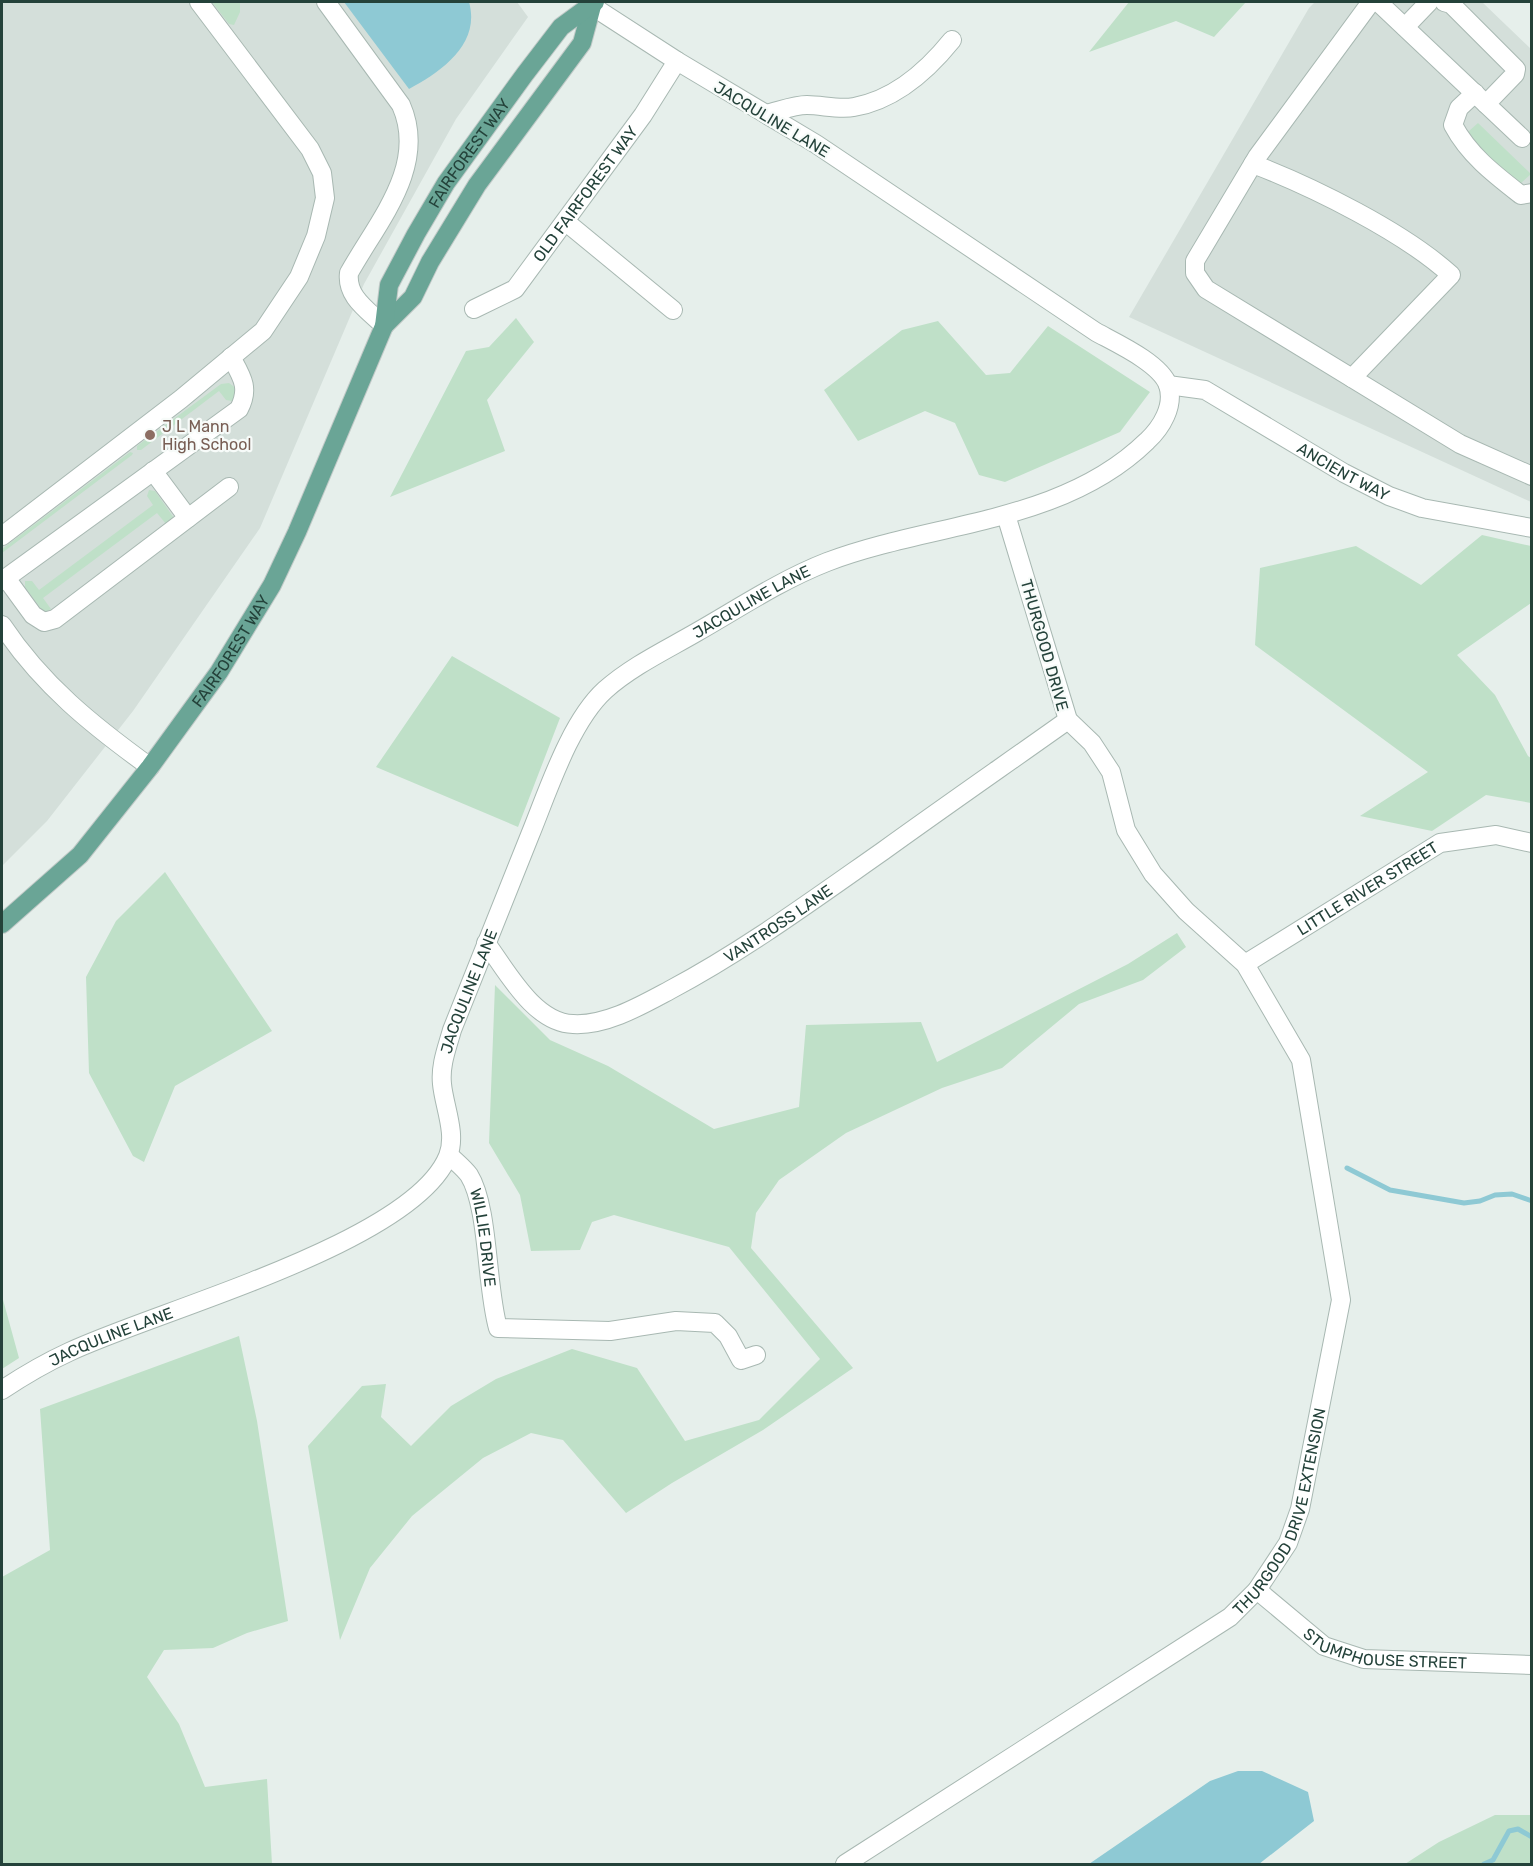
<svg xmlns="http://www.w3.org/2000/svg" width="1533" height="1866" font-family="Rubik,sans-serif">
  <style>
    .built { fill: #d4dfda }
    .green { fill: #bfe0c8 }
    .water { fill: #8ec9d4 }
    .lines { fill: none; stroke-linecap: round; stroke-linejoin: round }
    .stream { stroke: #8ec9d4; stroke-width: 5 }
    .minor-casing { stroke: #a8b8b2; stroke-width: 20 }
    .major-casing { stroke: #c2cac8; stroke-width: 20 }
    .minor { stroke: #fff; stroke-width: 18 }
    .major { stroke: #6aa596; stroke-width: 18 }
    .education-dot { fill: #8d6e63; stroke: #f7fbf9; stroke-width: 2 }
    .labels { text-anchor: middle; stroke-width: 4.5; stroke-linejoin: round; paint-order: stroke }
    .street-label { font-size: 16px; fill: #24423a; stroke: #f7fbf9 }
    .education-label { font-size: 16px; fill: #785e54; stroke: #f7fbf9; text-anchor: start }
  </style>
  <rect width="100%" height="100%" fill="#e6efeb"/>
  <path class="built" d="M2,2H517L528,17L456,119L364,284L260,528L133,711L47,821L2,866Z
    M1315,2H1482L1531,49V502L1129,317L1309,8Z"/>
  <path class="green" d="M212,2H240V12L234,25L229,24Z
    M1129,2H1246L1214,37L1176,21L1089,52Z
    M1478,123L1531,174L1520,184L1470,141L1469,131Z
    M516,318L534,342L487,400L505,451L390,497L466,351L489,347Z
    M938,321L986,375L1010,373L1048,326L1150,392L1120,432L1005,482L979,475L955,423L925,411L858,441L824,390L902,330Z
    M229,383L237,389L232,401L226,400L219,391L141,450H137V446L221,384Z
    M130,452L133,453L132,455L2,553V549Z
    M149,490L155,491L174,518L166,524L157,513L43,598L51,609L44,613L25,587V581H32L39,590L153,505L147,496Z
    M1482,535L1531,546V603L1457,655L1495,695L1528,756L1531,758V803L1486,795L1432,831L1360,816L1428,772L1255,645L1260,568L1356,546L1421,585Z
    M452,656L560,718L518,827L376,767Z
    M165,872L272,1031L175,1086L144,1162L133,1156L89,1073L86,977L116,921Z
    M1177,933L1186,947L1143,980L1079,1004L1002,1068L942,1088L846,1133L779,1180L756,1213L751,1248L853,1368L763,1430L672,1483L626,1513L563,1440L531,1433L483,1458L412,1516L370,1568L340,1640L308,1446L362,1386L386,1384L381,1417L411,1446L451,1406L496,1379L572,1349L637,1368L685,1441L759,1420L820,1359L729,1247L614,1215L592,1222L580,1250L531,1251L520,1195L489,1143L495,985L550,1040L608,1066L714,1129L799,1107L806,1025L921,1022L937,1062L1128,964Z
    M2,1296L19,1358L2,1369Z
    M239,1336L257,1421L288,1621L247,1633L213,1648L164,1650L147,1677L179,1724L205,1787L267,1779L272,1864H2V1577L50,1550L40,1409Z
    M1495,1815H1531V1864H1405L1439,1842Z"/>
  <path class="water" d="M344,2H469C481,44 441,72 409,89Z
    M1238,1771H1262L1308,1792L1314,1821L1259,1864H1089L1210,1781Z"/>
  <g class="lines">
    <path class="stream" d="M1347,1168L1390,1190L1464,1203L1480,1201L1495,1195L1512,1194L1532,1201
      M1484,1864L1493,1860L1509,1831L1518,1829L1532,1837"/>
    <g class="minor-casing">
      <g id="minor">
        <path d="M326,2L401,105C428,166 378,221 349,273C346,297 368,310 384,326"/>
        <path d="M1371,2L1257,157L1195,261V273L1206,289L1460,444L1532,476"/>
        <path d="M1378,2L1522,138"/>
        <path d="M1444,2L1451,4L1516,69L1515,74L1486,104"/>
        <path d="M1405,27L1429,2"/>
        <path d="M1475,93L1459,108L1453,125C1469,155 1494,174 1521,195L1532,193"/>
        <path d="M766,114C779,111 794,105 807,105C822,105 839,110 854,107C894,100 927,71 952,40"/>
        <path d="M1253,164C1313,187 1404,232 1451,275L1352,378"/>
        <path d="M566,222L673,310"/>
        <path id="s1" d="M474,309L515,289L643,115L677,61"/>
        <path id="s2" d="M1168,385L1205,390L1344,473L1389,496L1422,508L1532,528"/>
        <path d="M153,471L188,518"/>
        <path d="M2,536L181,399L263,331L299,277L316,236L325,198L322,173L310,149L199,2"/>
        <path d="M6,578L33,615L44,622L55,619L229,487"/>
        <path d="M2,581L239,409C250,388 242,377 231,357"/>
        <path d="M2,625C42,685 92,725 150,767"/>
        <path id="s3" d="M486,943C507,971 534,1023 573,1024C606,1026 642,1005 670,990C745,950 813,900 883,851C944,807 1006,764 1068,720"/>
        <path id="s4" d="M1245,964L1440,843L1496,835L1532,843"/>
        <path id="s5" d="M449,1155C455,1161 464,1168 469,1175C489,1207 486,1286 498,1328L610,1331L676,1321L715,1323L728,1336L741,1360L756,1355"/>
        <path id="s6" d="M2,1390C23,1376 45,1363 69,1352C155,1311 413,1243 448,1156C457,1134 444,1106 442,1084C440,1065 447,1048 452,1030C478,965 504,900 530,835C548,791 570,722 605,690C632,666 666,650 697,632C739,608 781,580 827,562C932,522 1062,524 1147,441C1161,428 1175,406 1168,385C1160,363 1116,343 1096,332L816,144L677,61L592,6"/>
        <path id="s7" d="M1257,1590L1324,1646L1364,1659L1532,1665"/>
        <path id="s8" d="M845,1864L1230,1617L1257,1590L1288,1543L1300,1509L1341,1300L1301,1060L1245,964L1186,911L1153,874L1126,830L1111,772L1092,743L1068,720L1006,515"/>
      </g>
    </g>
    <g class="major-casing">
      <g id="major">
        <path d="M384,326L413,297L430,262L477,185L582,43L592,6"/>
        <path id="s9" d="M2,924L80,855L150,767L219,672L272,585L297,532L384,326L389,285L416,234L446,183L525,74L561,27L595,2"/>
      </g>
    </g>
    <use href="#minor" class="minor"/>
    <use href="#major" class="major"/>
  </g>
  <circle class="education-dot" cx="150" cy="435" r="6"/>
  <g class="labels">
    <g class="street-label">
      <text transform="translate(772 119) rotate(31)" y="6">JACQULINE LANE</text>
      <text dy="6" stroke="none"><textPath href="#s9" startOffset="914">FAIRFOREST WAY</textPath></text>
      <text dy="6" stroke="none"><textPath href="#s1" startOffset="164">OLD FAIRFOREST WAY</textPath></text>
      <text dy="6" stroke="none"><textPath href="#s2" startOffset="198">ANCIENT WAY</textPath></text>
      <text dy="6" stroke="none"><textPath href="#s6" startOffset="1185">JACQULINE LANE</textPath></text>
      <text transform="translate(1045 645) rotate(74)" y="6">THURGOOD DRIVE</text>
      <text dy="6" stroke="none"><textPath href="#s9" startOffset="358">FAIRFOREST WAY</textPath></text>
      <text dy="6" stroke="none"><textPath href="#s4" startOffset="144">LITTLE RIVER STREET</textPath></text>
      <text dy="6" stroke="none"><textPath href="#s3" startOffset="354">VANTROSS LANE</textPath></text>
      <text dy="6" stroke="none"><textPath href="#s6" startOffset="681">JACQULINE LANE</textPath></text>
      <text dy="6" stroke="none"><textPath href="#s5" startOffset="93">WILLIE DRIVE</textPath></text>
      <text dy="6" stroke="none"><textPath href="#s6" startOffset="122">JACQULINE LANE</textPath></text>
      <text dy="6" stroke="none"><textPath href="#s8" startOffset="578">THURGOOD DRIVE EXTENSION</textPath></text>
      <text dy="6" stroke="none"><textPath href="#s7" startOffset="148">STUMPHOUSE STREET</textPath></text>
    </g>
    <g class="education-label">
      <text x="162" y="432">J L Mann<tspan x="162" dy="18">High School</tspan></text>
    </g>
  </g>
  <rect width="1533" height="1866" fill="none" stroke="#24423a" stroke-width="6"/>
</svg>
